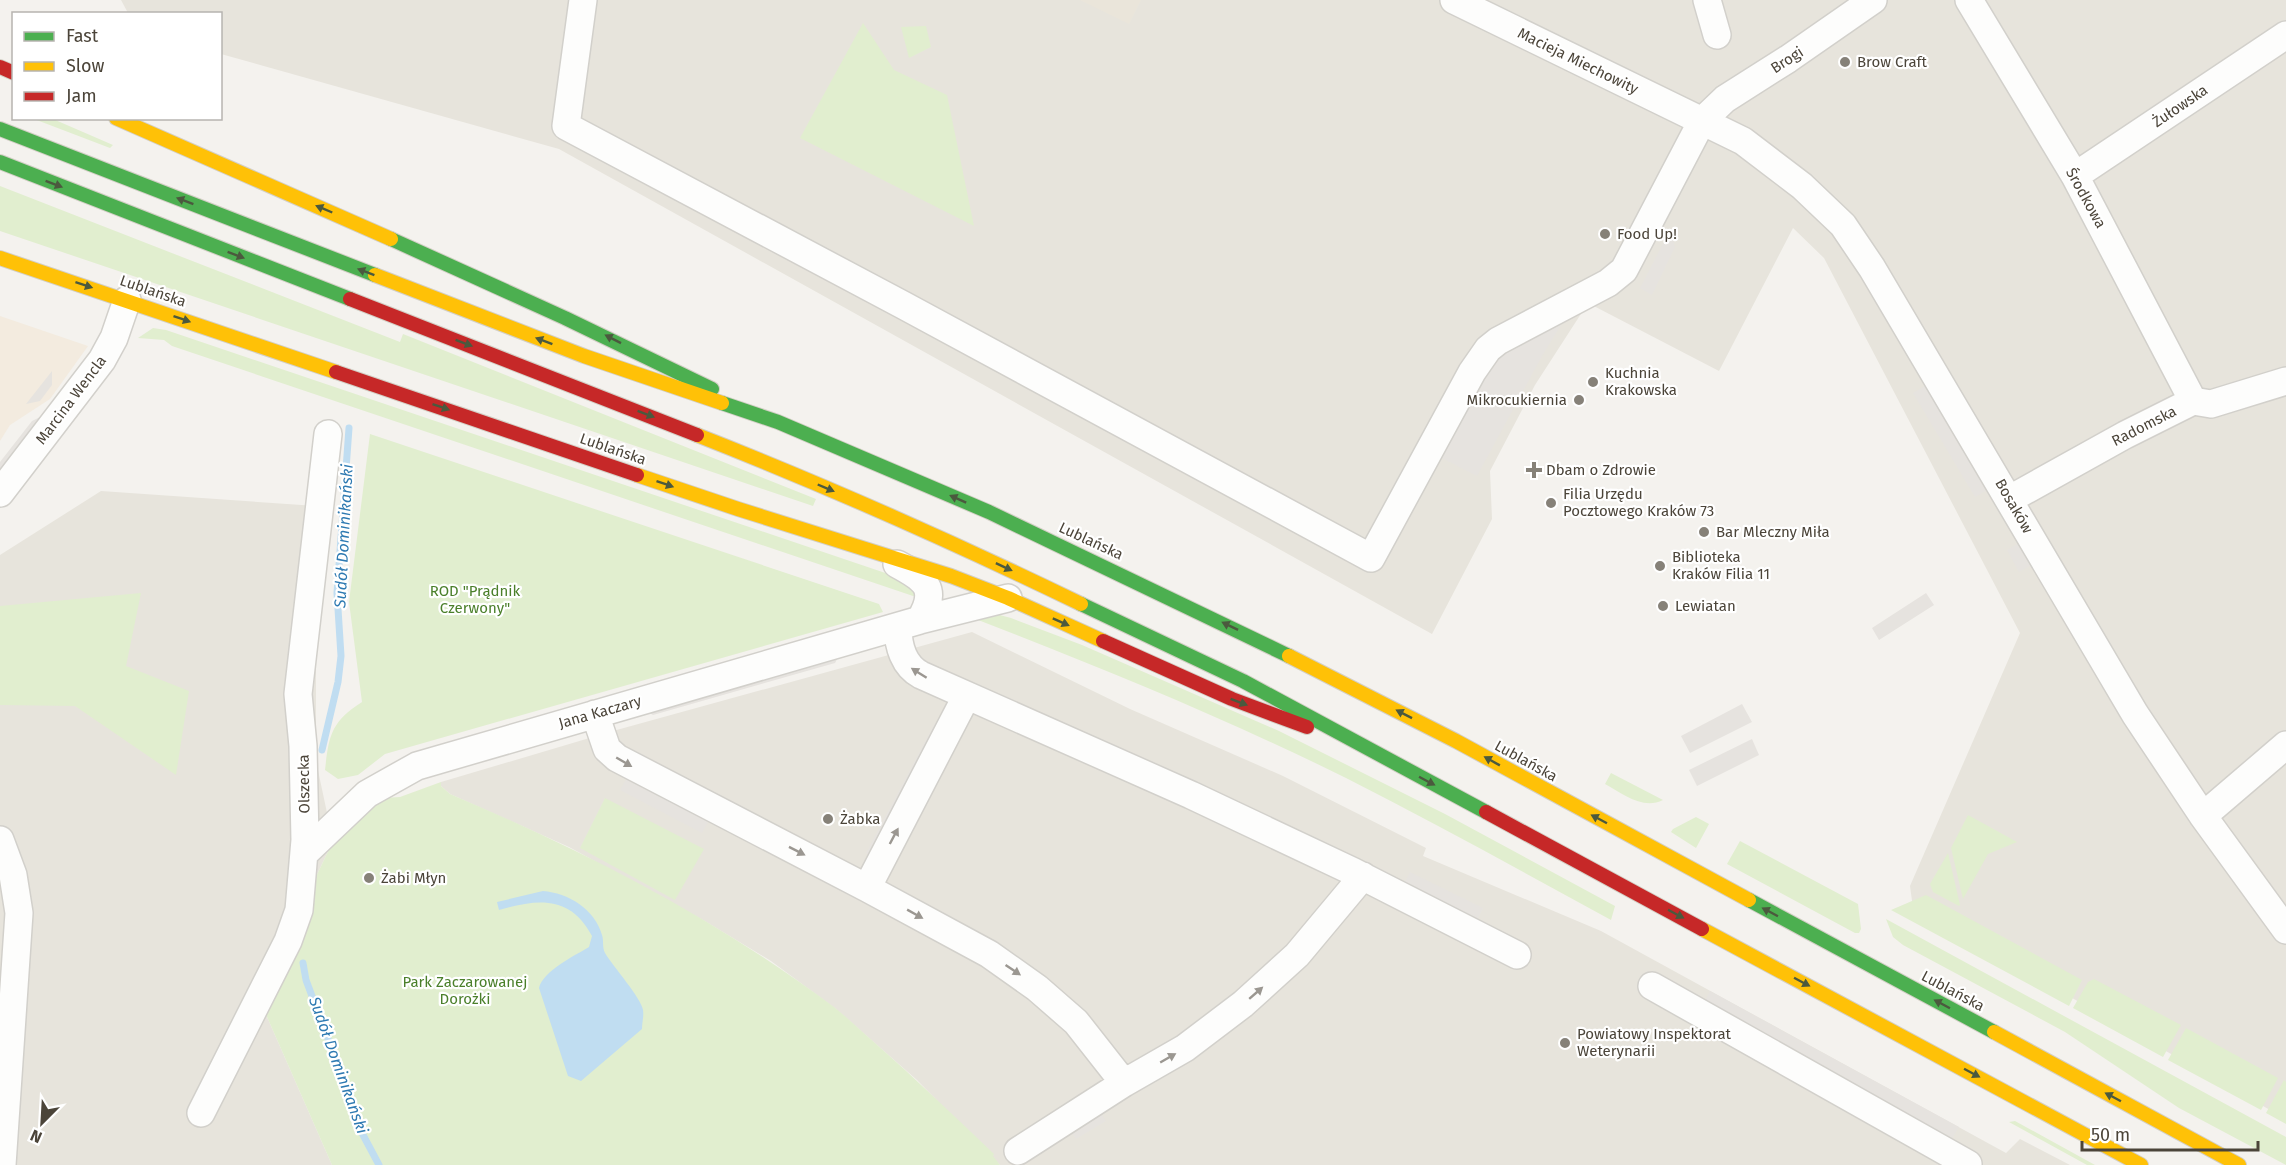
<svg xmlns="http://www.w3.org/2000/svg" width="2286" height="1165" font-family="'Fira Sans',sans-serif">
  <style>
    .residential { fill: #e7e4dc }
    .commercial { fill: #f3ebdf }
    .education { fill: #eae5da }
    .green { fill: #e1eecf }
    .parking { fill: #e6e3df }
    .water { fill: #c0ddf1 }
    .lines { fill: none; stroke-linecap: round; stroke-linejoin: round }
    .stream { stroke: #c0ddf1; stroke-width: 7 }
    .street-casing { stroke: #d2d0cb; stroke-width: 30 }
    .fast-casing { stroke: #d3cfc5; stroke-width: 16 }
    .slow-casing { stroke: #d3cfc5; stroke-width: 16 }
    .jam-casing { stroke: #d3cfc5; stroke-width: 16 }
    .street { stroke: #fdfdfc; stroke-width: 27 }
    .fast { stroke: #4caf50; stroke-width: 14 }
    .slow { stroke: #ffc107; stroke-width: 14 }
    .jam { stroke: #c62828; stroke-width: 14 }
    .oneway { fill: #4b593e }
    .oneway2 { fill: #9b9791 }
    .poi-dot { fill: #868178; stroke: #fff; stroke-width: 2 }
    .labels { text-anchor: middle; stroke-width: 4.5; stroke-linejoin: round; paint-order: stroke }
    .street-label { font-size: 15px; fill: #4b4439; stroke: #fff }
    .poi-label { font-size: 15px; fill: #4b4439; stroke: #fff; text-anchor: start }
    .park-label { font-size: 15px; fill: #4a7f2a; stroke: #fff }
    .water-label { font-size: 16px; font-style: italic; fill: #2e7ab2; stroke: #fff }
  </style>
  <rect width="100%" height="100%" fill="#f4f2ee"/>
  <path class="residential" d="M121,0H2286V1119L1913,908L1910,886L2020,633L1824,258L1793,228L1719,371L1588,303L1535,385L1490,471L1492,519L1432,634L559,149L221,54L220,14L128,13Z
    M101,491L331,507L316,654V761L333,841L312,885L264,1010L332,1165H0V555Z
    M972,632L1130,709L1283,776L1426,848L1423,856L1601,931L2006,1153L2020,1139L2070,1165H1000L917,1080L836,1009L771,961L703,920L569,847L450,794L441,786V782L613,731Z"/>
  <path class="commercial" d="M0,316L88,346L50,399L10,425L0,441Z"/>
  <path class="education" d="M1080,0H1141L1129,24Z"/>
  <path class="green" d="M863,23L894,70L947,95L974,226L800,138Z
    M926,26L931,47L909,58L901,27Z
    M34,119H53L113,145L110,148Z
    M0,186L400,342L403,334L816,499L813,506L0,231Z
    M153,328L166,330L906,580L914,591L916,597L172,346L164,340L138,338Z
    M370,434L879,604L883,612L385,754L358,775L338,779L325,770C329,735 331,722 362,702L349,602Z
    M141,593L126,666L189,691L176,775L75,706L0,705V606Z
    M996,614L1011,618L1082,645L1279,731L1445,814L1615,906L1611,920C1523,872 1435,823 1346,778C1225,718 1099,667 973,618Z
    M1611,773L1663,800C1643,810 1623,794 1605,784Z
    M441,782V786L450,794C585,851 717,919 834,1007C848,1018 861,1031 875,1043C916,1079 955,1117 994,1154L993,1156L1000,1165H332L264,1010L312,885L333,841L383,798L400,797Z
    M605,798L704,849L675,900L580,848Z
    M1968,815L2017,842L1988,854L1963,899L1951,848Z
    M1696,817L1709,824L1696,848L1671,832L1673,829Z
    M1740,841L1858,904L1861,929L1859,933H1855L1727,864Z
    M1948,853L1960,905L1959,906L1933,892L1930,884Z
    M1926,895L2082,980L2069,1006L1891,910Z
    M1886,919L2286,1137V1165L2179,1108L2065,1032L1903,945L1893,937Z
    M2094,979L2181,1025L2163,1057L2073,1008L2088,982Z
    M2186,1028L2278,1078L2261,1110L2168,1060Z
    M2284,1080L2286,1082V1124L2266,1113Z
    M2015,1121L2095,1165H2087L2009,1122Z"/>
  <path class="parking" d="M1670,230L1675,247L1652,295L1640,288Z
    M1556,314L1561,325L1542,356L1477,476L1434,454L1484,363Z
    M52,371V385L40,401L26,404Z
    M1927,385L1989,489L1975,497L1913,393Z
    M50,412L0,476V462L32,421Z
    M2019,543L2031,565L2019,572L2007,550Z
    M1926,593L1934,605L1879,640L1872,628Z
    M841,652L835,663L653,715L643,709Z
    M1742,704L1752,722L1690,753L1681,736Z
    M935,723L942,726L874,857L866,853Z
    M1752,739L1759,755L1697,786L1689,770Z
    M629,774L711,817L702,833L620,790Z
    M1410,872L1483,908L1475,924L1402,887Z
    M1710,991L1959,1127L1950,1142L1702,1006Z
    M1100,1112L1106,1121L1076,1139L1070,1130Z"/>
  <path class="water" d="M543,891C568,893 595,909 602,935C604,941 602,947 605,953C612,965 642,999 643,1010C644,1016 642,1023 642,1029L581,1081L568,1076L539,988C543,971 574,956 589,947L592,936C570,895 538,899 499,910L497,902Z"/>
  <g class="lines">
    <path class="stream" d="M322,750L338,682L341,656L337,593L349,428
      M303,963L306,980L337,1063L354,1118L379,1165"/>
    <g class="street-casing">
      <path id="street" d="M583,0L566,126L903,305L1371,558L1472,372L1488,349L1498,341L1608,283L1624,270L1702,121L1725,99L1788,59L1873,0
        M1454,0L1743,141L1802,186L1843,225L1872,268L2135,714L2203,816L2286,930
        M1707,0L1717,35
        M1969,0L2075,176L2193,401
        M2075,176L2286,35
        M0,493L102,360L114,338L127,300
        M2010,499L2125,435L2193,401L2211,404L2286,381
        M897,564C925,579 939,588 920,620
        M898,627C898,646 904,666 921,675L1191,795L1354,872L1517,955
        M595,714L607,749L617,758L867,888L989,954L1037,988L1076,1022L1124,1083
        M2203,816L2286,745
        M0,840L13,875L19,913L2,1165
        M305,853L367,794L417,766L920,620L1008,598
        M867,888L966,697
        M1652,986L1968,1164
        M201,1113L288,941L299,910L305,840L303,746L298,694L328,434
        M1018,1151L1124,1083L1185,1048L1243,1004L1297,955L1363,876"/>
    </g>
    <g class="fast-casing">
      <path id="fast" d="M0,129L375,275
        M0,162L350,299
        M391,239L565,318L712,389
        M722,403L778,422L989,512L1289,656
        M1081,604L1243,681L1486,812
        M1749,900L1994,1032"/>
    </g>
    <g class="slow-casing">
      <path id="slow" d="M116,118L391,239
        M0,258L336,372
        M375,275L584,356L722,403
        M697,435C827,486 955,543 1081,604
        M637,475L738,509L951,576L1008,598L1103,641
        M1289,656L1456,741L1749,900
        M1702,929L2141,1165
        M1994,1032L2239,1165"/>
    </g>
    <g class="jam-casing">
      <path id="jam" d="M0,67L14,73
        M350,299L697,435
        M336,372L637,475
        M1103,641L1232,699L1307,727
        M1486,812L1702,929"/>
    </g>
    <use href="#street" class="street"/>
    <use href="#fast" class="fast"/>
    <use href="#slow" class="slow"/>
    <use href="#jam" class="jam"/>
  </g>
  <defs><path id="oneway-solid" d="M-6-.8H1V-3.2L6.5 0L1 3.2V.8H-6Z" transform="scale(1.5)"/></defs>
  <g class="oneway">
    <use href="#oneway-solid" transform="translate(54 184) rotate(21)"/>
    <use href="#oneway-solid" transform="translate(185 201) rotate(-159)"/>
    <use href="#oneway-solid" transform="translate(324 209) rotate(-157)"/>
    <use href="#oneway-solid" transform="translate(236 255) rotate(21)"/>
    <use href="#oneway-solid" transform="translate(366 272) rotate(-159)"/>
    <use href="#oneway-solid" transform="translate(84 285) rotate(18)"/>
    <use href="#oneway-solid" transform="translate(182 319) rotate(19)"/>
    <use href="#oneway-solid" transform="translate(613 339) rotate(-153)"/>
    <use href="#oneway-solid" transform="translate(544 341) rotate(-159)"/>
    <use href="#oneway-solid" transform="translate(464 343) rotate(21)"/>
    <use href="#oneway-solid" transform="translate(441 407) rotate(19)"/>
    <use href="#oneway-solid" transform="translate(646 414) rotate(21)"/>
    <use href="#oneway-solid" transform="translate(665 484) rotate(19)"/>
    <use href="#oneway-solid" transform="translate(826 488) rotate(23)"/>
    <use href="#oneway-solid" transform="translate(958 499) rotate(-156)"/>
    <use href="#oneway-solid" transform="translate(1004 567) rotate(25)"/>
    <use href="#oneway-solid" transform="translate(1061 622) rotate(24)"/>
    <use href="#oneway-solid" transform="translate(1230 626) rotate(-154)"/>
    <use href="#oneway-solid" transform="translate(1239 702) rotate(21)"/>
    <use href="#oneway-solid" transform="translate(1404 714) rotate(-153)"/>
    <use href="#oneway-solid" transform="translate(1492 761) rotate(-151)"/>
    <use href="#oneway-solid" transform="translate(1427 781) rotate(28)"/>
    <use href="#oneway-solid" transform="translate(1599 819) rotate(-152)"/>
    <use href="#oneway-solid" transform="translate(1770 912) rotate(-152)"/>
    <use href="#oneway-solid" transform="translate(1676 914) rotate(28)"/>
    <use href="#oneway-solid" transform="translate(1802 982) rotate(28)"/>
    <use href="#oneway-solid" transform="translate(1942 1004) rotate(-152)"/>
    <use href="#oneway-solid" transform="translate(1972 1073) rotate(28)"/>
    <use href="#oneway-solid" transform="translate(2113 1097) rotate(-152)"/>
  </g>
  <g class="oneway2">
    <use href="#oneway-solid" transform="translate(919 673) rotate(-148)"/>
    <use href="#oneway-solid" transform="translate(624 762) rotate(30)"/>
    <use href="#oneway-solid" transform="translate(894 836) rotate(-62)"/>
    <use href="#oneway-solid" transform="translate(797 851) rotate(27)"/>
    <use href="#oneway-solid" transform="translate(915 914) rotate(29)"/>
    <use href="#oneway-solid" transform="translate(1013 970) rotate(34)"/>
    <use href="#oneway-solid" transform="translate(1256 993) rotate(-41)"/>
    <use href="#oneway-solid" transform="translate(1168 1058) rotate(-30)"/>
  </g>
  <g class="poi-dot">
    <circle cx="1845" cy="62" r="6"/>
    <circle cx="1605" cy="234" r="6"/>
    <circle cx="1593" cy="382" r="6"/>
    <circle cx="1579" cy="400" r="6"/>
    <path d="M1531 461h6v6h6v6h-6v6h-6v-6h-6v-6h6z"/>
    <circle cx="1551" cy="503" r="6"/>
    <circle cx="1704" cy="532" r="6"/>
    <circle cx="1660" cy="566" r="6"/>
    <circle cx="1663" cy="606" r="6"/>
    <circle cx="828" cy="819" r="6"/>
    <circle cx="369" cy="878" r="6"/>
    <circle cx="1565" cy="1043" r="6"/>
  </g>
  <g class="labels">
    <g class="street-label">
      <text transform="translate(1787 60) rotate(-33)" y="5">Brogi</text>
      <text transform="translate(1578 61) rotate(26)" y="5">Macieja Miechowity</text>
      <text transform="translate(2180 106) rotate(-34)" y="5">Żułowska</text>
      <text transform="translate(2086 198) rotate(61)" y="5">Środkowa</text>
      <text transform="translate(153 291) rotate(19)" y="5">Lublańska</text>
      <text transform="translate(71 400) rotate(-53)" y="5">Marcina Wencla</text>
      <text transform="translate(2144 426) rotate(-27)" y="5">Radomska</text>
      <text transform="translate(613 449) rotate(19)" y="5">Lublańska</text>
      <text transform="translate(2014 506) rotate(60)" y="5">Bosaków</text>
      <text transform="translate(1091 541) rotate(25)" y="5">Lublańska</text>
      <text transform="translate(600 712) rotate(-16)" y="5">Jana Kaczary</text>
      <text transform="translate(1526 761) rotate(29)" y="5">Lublańska</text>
      <text transform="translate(304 784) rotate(-91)" y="5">Olszecka</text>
      <text transform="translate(1953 991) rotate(28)" y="5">Lublańska</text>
    </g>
    <g class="poi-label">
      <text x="1857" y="67">Brow Craft</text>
      <text x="1617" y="239">Food Up!</text>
      <text x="1605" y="378">Kuchnia<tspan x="1605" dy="17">Krakowska</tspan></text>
      <text x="1567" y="405" text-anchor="end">Mikrocukiernia</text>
      <text x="1546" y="475">Dbam o Zdrowie</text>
      <text x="1563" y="499">Filia Urzędu<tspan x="1563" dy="17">Pocztowego Kraków 73</tspan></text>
      <text x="1716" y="537">Bar Mleczny Miła</text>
      <text x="1672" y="562">Biblioteka<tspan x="1672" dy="17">Kraków Filia 11</tspan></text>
      <text x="1675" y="611">Lewiatan</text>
      <text x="840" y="824">Żabka</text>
      <text x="381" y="883">Żabi Młyn</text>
      <text x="1577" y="1039">Powiatowy Inspektorat<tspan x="1577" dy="17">Weterynarii</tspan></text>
    </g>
    <g class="park-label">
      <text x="475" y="596">ROD "Prądnik<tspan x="475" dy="17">Czerwony"</tspan></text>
      <text x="465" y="987">Park Zaczarowanej<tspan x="465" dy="17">Dorożki</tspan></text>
    </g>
    <g class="water-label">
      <text transform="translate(343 536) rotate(-87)" y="6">Sudół Dominikański</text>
      <text transform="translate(339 1065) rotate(70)" y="6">Sudół Dominikański</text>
    </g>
  </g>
  <rect x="12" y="12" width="210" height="108" fill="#ffffff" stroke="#b7b4b0" stroke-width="1.5"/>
  <rect x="24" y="32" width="30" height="9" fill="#4caf50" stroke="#b7b4b0" stroke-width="1.5"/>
  <text x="66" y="42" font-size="18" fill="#4b4439">Fast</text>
  <rect x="24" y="62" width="30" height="9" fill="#ffc107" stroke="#b7b4b0" stroke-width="1.5"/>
  <text x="66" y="72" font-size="18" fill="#4b4439">Slow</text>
  <rect x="24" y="92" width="30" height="9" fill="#c62828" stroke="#b7b4b0" stroke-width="1.5"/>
  <text x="66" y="102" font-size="18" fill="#4b4439">Jam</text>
  <g transform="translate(42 1123) rotate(204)" stroke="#ffffff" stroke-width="4.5" paint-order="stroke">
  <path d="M0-4.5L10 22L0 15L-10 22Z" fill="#4b4439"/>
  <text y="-9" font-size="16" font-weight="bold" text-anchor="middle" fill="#4b4439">N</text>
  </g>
  <path d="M2082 1141v9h176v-9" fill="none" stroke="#4b4439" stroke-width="3"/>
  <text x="2091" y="1141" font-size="18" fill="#4b4439" stroke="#ffffff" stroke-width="4.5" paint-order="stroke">50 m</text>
</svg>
